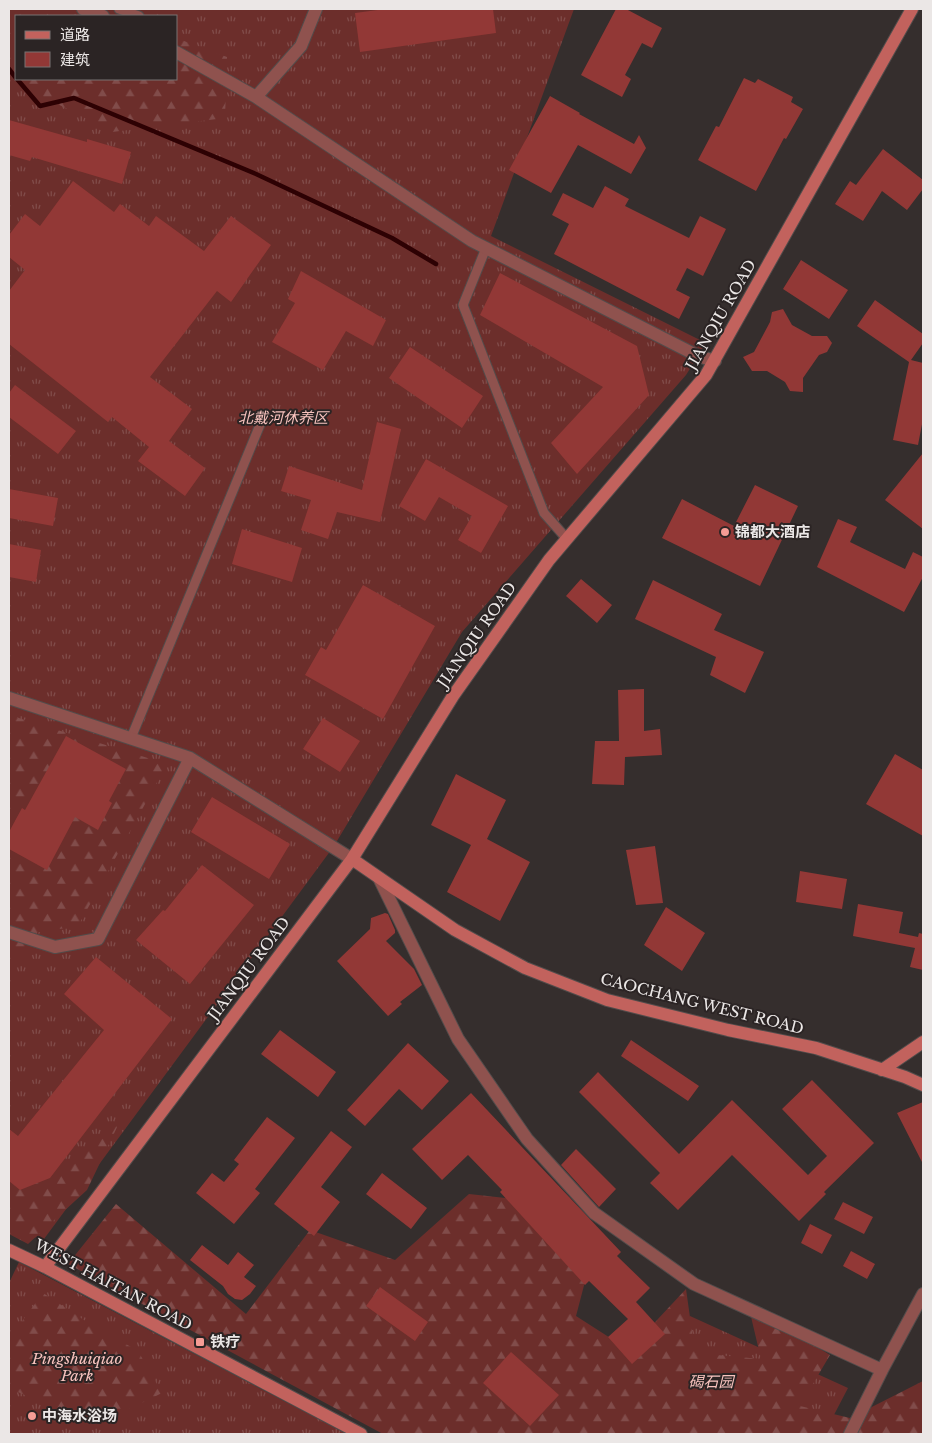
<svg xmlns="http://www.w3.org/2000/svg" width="932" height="1443" font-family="'Libre Baskerville','Noto Sans SC',serif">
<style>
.grass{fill:url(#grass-tufts);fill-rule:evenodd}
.forest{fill:url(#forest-firs)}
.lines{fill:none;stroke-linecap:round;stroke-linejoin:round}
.stream{stroke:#2d0103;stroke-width:4.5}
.building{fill:#923836}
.service-casing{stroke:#524c4b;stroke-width:11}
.minor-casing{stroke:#524c4b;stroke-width:14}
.secondary-casing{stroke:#524c4b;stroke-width:14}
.service{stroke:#8f524e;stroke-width:9}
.minor{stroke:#8f524e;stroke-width:12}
.secondary{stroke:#c2625d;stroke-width:12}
.poi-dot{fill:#f59c95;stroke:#2b2424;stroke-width:2}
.labels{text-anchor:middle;stroke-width:4;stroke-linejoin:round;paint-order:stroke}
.street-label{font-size:15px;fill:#ebe7e6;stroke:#2b2424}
.park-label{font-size:15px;font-style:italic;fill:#f8c3be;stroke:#2b2424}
.poi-label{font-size:15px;font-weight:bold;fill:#ebe7e6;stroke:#2b2424;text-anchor:start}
</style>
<defs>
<pattern id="grass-tufts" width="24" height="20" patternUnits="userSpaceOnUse" patternTransform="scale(1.25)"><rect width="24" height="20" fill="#6c2e2b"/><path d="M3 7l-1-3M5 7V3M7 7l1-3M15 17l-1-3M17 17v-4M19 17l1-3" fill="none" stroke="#814c4a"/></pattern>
<pattern id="forest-firs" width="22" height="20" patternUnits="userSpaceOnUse" patternTransform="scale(1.25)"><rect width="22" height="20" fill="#6c2e2b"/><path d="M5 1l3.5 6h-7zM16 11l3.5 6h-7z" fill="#814c4a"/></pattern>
</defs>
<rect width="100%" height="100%" fill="#352e2d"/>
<path class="grass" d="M9 9H574L491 236 706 343 686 375 462 632 334 846 44 1239 9 1232ZM16 16H176V79H16Z
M19 1262 347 1434H9V1283Z
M690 1316 848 1388 824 1434H618Z"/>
<path class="forest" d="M9 9H159L161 16H16V79H176V38L227 57 225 118 112 132 9 79Z
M9 715 167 764 78 926 34 933 9 981Z
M119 1123 87 1190 28 1244 9 1234V1192L73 1164Z
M469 1194 515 1199 587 1274 576 1316 629 1350 686 1289 695 1353 761 1359 748 1304 830 1355 800 1406 850 1418 923 1381V1434H383L68 1264 116 1204 246 1314 310 1230 395 1260Z
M43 1293 84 1320 138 1351 162 1393 113 1417 76 1418 9 1388V1339Z"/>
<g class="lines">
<path class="stream" d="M9 69 16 78
M17 79 40 106 74 98 256 174 392 238 436 264"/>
</g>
<path class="building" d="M385 9H493L496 33 360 52 355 13Z
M616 9H626L662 28 652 48 642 43 625 75 631 79 622 97 581 75Z
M744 78 755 83 758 79 793 97 791 102 803 109 786 139 784 138 756 191 698 160 716 126 719 127Z
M550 96 580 113 579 114 634 144 639 135 646 148 631 174 578 145 551 193 509 170Z
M9 120 87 142V139L131 152 122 184 32 157 30 161 9 155Z
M883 149 923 180V189L907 210 882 191 863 221 835 204 850 181 856 185Z
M73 181 114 212 120 204 149 226 156 216 204 251 231 216 271 245 231 302 217 291 150 377 192 409 169 441 205 468 185 496 138 461 149 447 112 417 108 422 9 344V291L25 270 9 257V235L25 214 40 226Z
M605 186 629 199 625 206 689 238 700 216 726 229 703 276 687 268 676 290 690 297 679 319 554 254 569 224 552 215 563 193 593 208Z
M801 260 848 290 829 319 783 289Z
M301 271 386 320 373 346 346 331 323 370 272 342 295 303 288 299Z
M500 273 637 346 649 395 577 474 551 443 603 387 480 315Z
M875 300 923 334V343L911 360 923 363V419L918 445 893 440 909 362 857 326Z
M783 309 792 325 812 336H827L832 343 827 352 819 355 803 378V392L790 391 785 382 767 371H752L743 357 754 352 770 322 772 312Z
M410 347 483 396 462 428 389 378Z
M15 385 76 431 58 454 9 417V393Z
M377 422 401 429 380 522 337 512 328 539 301 530 311 500 281 491 289 466 362 490Z
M923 453V529L885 500Z
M426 459 508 506 481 553 458 540 472 516 439 497 425 521 399 506Z
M755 485 798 506 760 586 662 538 682 499 734 526Z
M9 489 58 498 53 526 9 518Z
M838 519 857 527 850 542 905 569 913 552 923 557V577L904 612 817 567Z
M242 529 302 548 292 582 232 564Z
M9 544 41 550 36 582 9 577Z
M581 579 612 605 597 623 566 596Z
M653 580 722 614 714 630 764 652 745 693 710 675 716 657 635 619Z
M363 585 435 626 383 719 305 675 321 647 326 650Z
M644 689V731L660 729 662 755 625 757 624 785 592 784 595 741H619L618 690Z
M323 718 360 741 340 772 303 749Z
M66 736 126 769 109 801 112 803 98 830 75 817 47 870 9 849V832L22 808 25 810Z
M895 754 923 770V836L866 804Z
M456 774 506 800 487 839 530 862 500 921 447 892 471 845 431 825Z
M212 797 290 844 269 879 191 832Z
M655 846 663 903 636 905 626 850Z
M202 865 254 905 190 984 136 940 163 910 165 911Z
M800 871 847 879 842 909 796 902Z
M858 904 903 912 899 933 918 937 919 933 923 934V970L910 967 915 948 853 936Z
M666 907 705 933 682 971 644 945Z
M385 913 388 914 395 930V933L386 941 414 969 422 985 400 1002 402 1004 388 1016 337 961 370 929 371 918Z
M96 957 172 1019 50 1178 20 1190 9 1181V1129L18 1136 104 1030 64 994Z
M280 1030 336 1072 318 1097 261 1054Z
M631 1040 699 1086 688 1101 621 1056Z
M408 1043 449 1081 422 1110 399 1089 365 1126 347 1110Z
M598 1072 679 1154 732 1100 808 1175 827 1156 782 1109 812 1080 874 1143 824 1192 826 1194 799 1221 732 1155 678 1210 650 1183 660 1173 579 1092Z
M471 1093 621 1252 617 1256 650 1288 636 1302 665 1334 632 1364 608 1337 628 1319 589 1281 585 1285 500 1192 502 1190 468 1155 442 1180 412 1149Z
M923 1102V1164L897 1113Z
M267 1117 295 1138 255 1189 260 1193 234 1224 196 1193 212 1173 224 1182 239 1164 234 1160Z
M331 1131 352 1147 321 1187 340 1202 314 1236 274 1204Z
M576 1149 616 1189 599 1207 561 1165Z
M382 1173 427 1208 411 1229 366 1194Z
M843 1202 873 1217 864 1234 834 1219Z
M810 1224 832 1235 822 1254 801 1243Z
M202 1245 228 1265 238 1252 254 1265 244 1277 256 1286 250 1294 242 1300 235 1299 228 1294 223 1286 190 1260Z
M851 1251 875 1264 867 1279 843 1266Z
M380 1287 428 1322 415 1341 366 1306Z
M511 1352 559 1395 530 1426 483 1383Z"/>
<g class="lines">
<defs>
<path id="service" d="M119 9 139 16
M486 248 463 305 544 513 567 539
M131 738 262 420"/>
<path id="minor" d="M83 9 103 16
M176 52 256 97 472 241 698 356 715 361
M256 97 301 46 316 9
M9 698 190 758 352 859
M379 878 458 1039 527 1139 594 1213 694 1284 882 1370
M9 932 55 947 98 939 190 758
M850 1434 882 1370 923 1294"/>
<path id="secondary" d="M352 859 455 930 525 968 607 1000 728 1030 816 1048 905 1077 923 1085
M882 1070 923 1042
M9 1250 45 1267 361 1434
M45 1267 352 859 453 696 549 560 706 375 912 9"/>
</defs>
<use href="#service" class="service-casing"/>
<use href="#minor" class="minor-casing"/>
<use href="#secondary" class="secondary-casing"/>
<use href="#service" class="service"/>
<use href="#minor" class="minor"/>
<use href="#secondary" class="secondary"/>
</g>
<g class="poi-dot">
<circle cx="725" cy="532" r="5"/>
<rect x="195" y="1337" width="10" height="10" rx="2.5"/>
<circle cx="32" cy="1416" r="5"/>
</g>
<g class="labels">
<g class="street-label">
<text transform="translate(721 315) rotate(-60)" y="5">JIANQIU ROAD</text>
<text transform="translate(477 635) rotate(-55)" y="5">JIANQIU ROAD</text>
<text transform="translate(249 969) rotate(-53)" y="5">JIANQIU ROAD</text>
<text transform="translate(702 1004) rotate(14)" y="5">CAOCHANG WEST ROAD</text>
<text transform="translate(113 1285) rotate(28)" y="5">WEST HAITAN ROAD</text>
</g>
<g class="park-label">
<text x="283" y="423">北戴河休养区</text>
<text x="77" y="1364">Pingshuiqiao<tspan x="77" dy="17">Park</tspan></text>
<text x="711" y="1387">碣石园</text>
</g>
<g class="poi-label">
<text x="735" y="537">锦都大酒店</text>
<text x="210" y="1347">铁疗</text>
<text x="42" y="1421">中海水浴场</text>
</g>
</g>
<rect width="932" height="1443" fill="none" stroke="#ebe7e6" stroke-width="20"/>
<rect x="15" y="15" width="162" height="65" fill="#2b2424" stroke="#787272"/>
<rect x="25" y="31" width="25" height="8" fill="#c2625d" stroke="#787272"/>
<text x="60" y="40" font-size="15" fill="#ebe7e6">道路</text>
<rect x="25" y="52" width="25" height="15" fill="#923836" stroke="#787272"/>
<text x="60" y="65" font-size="15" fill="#ebe7e6">建筑</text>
</svg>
